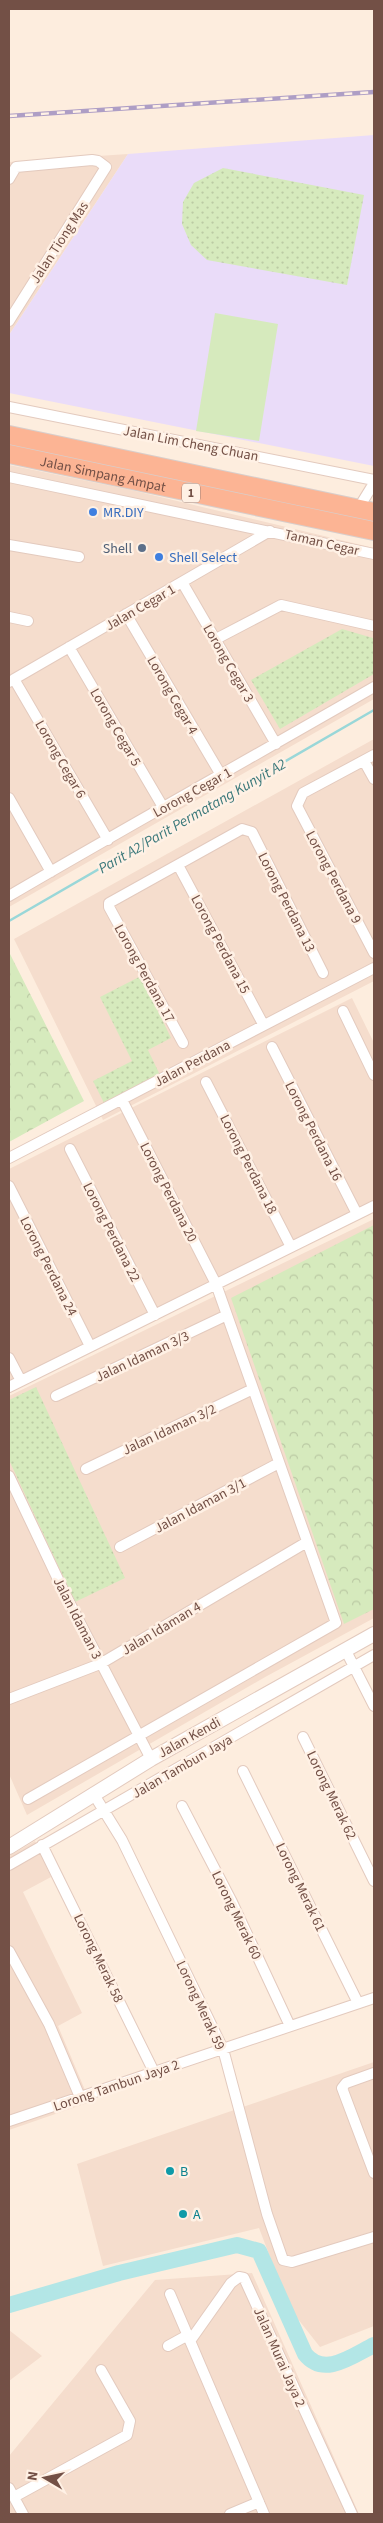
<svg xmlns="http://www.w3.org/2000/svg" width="383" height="2523" font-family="'Source Sans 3',sans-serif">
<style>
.residential{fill:#f5ddcd}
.education{fill:#eadcf9}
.green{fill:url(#green-dots)}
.forest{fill:url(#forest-crowns)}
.pitch{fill:#d6eabd}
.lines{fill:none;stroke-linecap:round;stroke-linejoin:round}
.stream{stroke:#99d7d8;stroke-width:2.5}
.river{stroke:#b3e6e6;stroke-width:16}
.minor-casing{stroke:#e3cabe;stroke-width:12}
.tertiary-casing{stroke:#e3cabe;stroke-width:16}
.trunk-casing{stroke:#d8cecb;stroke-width:20}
.minor{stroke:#fff;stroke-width:10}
.tertiary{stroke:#fff;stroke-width:14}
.trunk{stroke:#fcb494;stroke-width:18}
.rail-casing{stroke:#ae9ec5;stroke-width:4.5}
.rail{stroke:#fff1e5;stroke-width:2.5;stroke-dasharray:8;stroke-linecap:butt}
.shop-dot{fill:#3f7fe0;stroke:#fff1e5;stroke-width:2}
.service-dot{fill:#5c6f8a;stroke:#fff1e5;stroke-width:2}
.culture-dot{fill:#0f9aa8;stroke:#fff1e5;stroke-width:2}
.labels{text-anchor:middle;stroke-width:5;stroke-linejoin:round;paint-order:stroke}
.shield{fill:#fff1e5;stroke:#9d8076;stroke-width:1}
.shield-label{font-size:12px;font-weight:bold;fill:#735046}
.street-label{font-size:14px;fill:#735046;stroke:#fff1e5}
.shop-label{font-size:14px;fill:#366cbe;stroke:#fff1e5;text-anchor:start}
.service-label{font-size:14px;fill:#4e5e75;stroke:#fff1e5;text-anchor:end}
.culture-label{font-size:14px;fill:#0d838f;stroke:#fff1e5;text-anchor:start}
.water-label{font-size:15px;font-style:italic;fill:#3a787a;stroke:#fff1e5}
</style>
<defs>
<pattern id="green-dots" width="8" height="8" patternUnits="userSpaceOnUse" patternTransform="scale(1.25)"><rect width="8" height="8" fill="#d6eabd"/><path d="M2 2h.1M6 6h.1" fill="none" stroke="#bbcaa4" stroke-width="1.8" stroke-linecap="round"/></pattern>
<pattern id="forest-crowns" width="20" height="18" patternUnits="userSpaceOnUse" patternTransform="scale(1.25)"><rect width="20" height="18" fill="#d6eabd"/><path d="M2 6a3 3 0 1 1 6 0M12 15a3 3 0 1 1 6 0" fill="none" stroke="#bbcaa4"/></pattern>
</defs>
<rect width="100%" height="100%" fill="#fdedde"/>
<path class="residential" d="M128 154 9 335V162Z
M9 465 131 490 374 548V699L9 907Z
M374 739V981L103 1120 14 939Z
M352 998 374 1043V1203L9 1392V1169Z
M374 1219V1618L267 1676 27 1815 9 1774V1396Z
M35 1841 51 1877 23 1892 82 2013 58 2026 90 2102 9 2130V1856Z
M374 2062V2326L320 2347 290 2309 259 2228 103 2266 77 2164Z
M252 2273 359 2514H9V2456L155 2280Z
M9 2330 42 2356 9 2381Z"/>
<path class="education" d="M374 135V466L9 393V335L128 154Z"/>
<path class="green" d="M223 168 364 195 347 285 207 260 191 245 182 224 183 202 194 183Z
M342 629 373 638 374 674 280 729 251 680Z
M141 976 171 1038 148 1050 160 1075 104 1103 93 1081 132 1061 100 997Z
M36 1387 125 1578 75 1602 9 1460V1400Z"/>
<path class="forest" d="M9 952 84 1101 9 1142Z
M374 1225V1609L344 1624 231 1298Z"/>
<path class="pitch" d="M215 313 278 324 259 441 196 431Z"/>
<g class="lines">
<path class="stream" d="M9 921 374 710"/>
<path class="river" d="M9 2305 119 2273 237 2245 259 2251 305 2354C324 2378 352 2356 374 2345"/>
<defs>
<path id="minor" d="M9 179 16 167 92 160 98 161 106 167 9 321
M9 407 374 480
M9 477 374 554
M358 509 374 483
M9 545 79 557
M182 582 276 744
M126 614 221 775
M9 617 28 621
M216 639 281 605 374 626
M69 647 163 807
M14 679 108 840
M9 682 270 531
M374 755 303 793 297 806 374 953
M364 761 374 779
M9 798 51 872
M178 865 263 1024
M9 896C130 825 253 757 374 687
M343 1011 374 1075
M183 1043 109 907V903L242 829 252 832 323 973
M272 1047 357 1214
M206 1082 291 1247
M70 1149 155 1315
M9 1158 374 968
M9 1186 90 1346
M9 1358 21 1381
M9 1387 374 1206
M56 1396 227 1315
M86 1469 253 1389
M9 1476 65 1594 151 1759
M120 1547 279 1463
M345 1649 374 1706
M9 1699 100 1664 307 1542
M303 1737 374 1881
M243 1771 358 2003
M93 1793 122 1840 223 2049 267 2214 283 2260 292 2262 374 2237
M28 1799 336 1623 216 1284 122 1100
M182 1806 232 1902 290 2026
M42 1845 154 2072
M9 1865 374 1655
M9 1951 49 2024 80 2097
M374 2073 346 2083 342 2088 374 2173
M9 2121 374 1998
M170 2294 264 2514
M190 2341 231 2283 239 2277 244 2278 352 2514
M168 2346 188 2335
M9 2488 23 2514
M14 2497 127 2435 130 2421 101 2370
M230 2514 259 2502"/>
<path id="tertiary" d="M9 1847 151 1759 374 1634"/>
<g id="trunk">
<path d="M9 435 374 512"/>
<path id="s1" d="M9 454 374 531"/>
</g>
</defs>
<use href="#minor" class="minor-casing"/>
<use href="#tertiary" class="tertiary-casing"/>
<use href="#trunk" class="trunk-casing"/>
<use href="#minor" class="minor"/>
<use href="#tertiary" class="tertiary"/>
<use href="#trunk" class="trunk"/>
<defs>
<path id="rail" d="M9 116 374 92"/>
</defs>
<use href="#rail" class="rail-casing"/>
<use href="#rail" class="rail"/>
</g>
<g class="shop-dot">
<circle cx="93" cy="512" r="5"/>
<circle cx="159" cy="557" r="5"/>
</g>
<circle class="service-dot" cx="142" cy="548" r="5"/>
<g class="culture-dot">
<circle cx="170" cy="2171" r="5"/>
<circle cx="183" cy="2214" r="5"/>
</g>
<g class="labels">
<rect class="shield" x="182" y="483.5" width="18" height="19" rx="4"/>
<g class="shield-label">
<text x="191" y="497">1</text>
</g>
<g class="street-label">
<text transform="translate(59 242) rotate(-57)" y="5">Jalan Tiong Mas</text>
<text transform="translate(191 443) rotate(11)" y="5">Jalan Lim Cheng Chuan</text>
<text dy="5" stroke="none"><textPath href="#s1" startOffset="96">Jalan Simpang Ampat</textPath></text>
<text transform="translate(322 542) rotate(13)" y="5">Taman Cegar</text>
<text transform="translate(140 607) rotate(-30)" y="5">Jalan Cegar 1</text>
<text transform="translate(229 663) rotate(60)" y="5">Lorong Cegar 3</text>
<text transform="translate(173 695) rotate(60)" y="5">Lorong Cegar 4</text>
<text transform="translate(116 727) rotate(60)" y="5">Lorong Cegar 5</text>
<text transform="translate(61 759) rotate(60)" y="5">Lorong Cegar 6</text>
<text transform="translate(192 792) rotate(-29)" y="5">Lorong Cegar 1</text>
<text transform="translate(334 877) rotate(62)" y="5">Lorong Perdana 9</text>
<text transform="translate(287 902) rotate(63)" y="5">Lorong Perdana 13</text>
<text transform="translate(221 944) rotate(62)" y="5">Lorong Perdana 15</text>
<text transform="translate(145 973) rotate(61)" y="5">Lorong Perdana 17</text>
<text transform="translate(192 1063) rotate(-28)" y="5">Jalan Perdana</text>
<text transform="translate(314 1131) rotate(63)" y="5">Lorong Perdana 16</text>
<text transform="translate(249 1164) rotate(63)" y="5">Lorong Perdana 18</text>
<text transform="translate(169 1192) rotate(63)" y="5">Lorong Perdana 20</text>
<text transform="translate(112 1232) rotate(63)" y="5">Lorong Perdana 22</text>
<text transform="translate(49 1266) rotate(63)" y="5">Lorong Perdana 24</text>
<text transform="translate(142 1356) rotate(-25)" y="5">Jalan Idaman 3/3</text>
<text transform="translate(169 1429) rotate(-25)" y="5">Jalan Idaman 3/2</text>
<text transform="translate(200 1505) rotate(-28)" y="5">Jalan Idaman 3/1</text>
<text transform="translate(78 1618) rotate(63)" y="5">Jalan Idaman 3</text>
<text transform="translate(161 1628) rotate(-31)" y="5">Jalan Idaman 4</text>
<text transform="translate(189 1737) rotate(-29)" y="5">Jalan Kendi</text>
<text transform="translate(182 1766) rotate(-30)" y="5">Jalan Tambun Jaya</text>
<text transform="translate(332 1795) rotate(64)" y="5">Lorong Merak 62</text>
<text transform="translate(301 1887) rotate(64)" y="5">Lorong Merak 61</text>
<text transform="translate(237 1915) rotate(64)" y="5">Lorong Merak 60</text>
<text transform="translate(99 1958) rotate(64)" y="5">Lorong Merak 58</text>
<text transform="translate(201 2005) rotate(65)" y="5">Lorong Merak 59</text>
<text transform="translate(116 2085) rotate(-19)" y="5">Lorong Tambun Jaya 2</text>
<text transform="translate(280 2357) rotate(66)" y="5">Jalan Murai Jaya 2</text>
</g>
<g class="shop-label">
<text x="103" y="517">MR.DIY</text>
<text x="169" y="562">Shell Select</text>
</g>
<g class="service-label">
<text x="132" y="553">Shell</text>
</g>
<g class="culture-label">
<text x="180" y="2176">B</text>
<text x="193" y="2219">A</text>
</g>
<g class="water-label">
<text transform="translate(192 816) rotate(-30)" y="5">Parit A2/Parit Permatang Kunyit A2</text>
</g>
</g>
<rect width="383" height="2523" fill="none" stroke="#735046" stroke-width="20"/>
<g transform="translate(45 2478) rotate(279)" stroke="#fff1e5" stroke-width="4" paint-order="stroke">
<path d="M0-4L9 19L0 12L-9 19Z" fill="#735046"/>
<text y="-8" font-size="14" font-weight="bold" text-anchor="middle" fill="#735046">N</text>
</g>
</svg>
